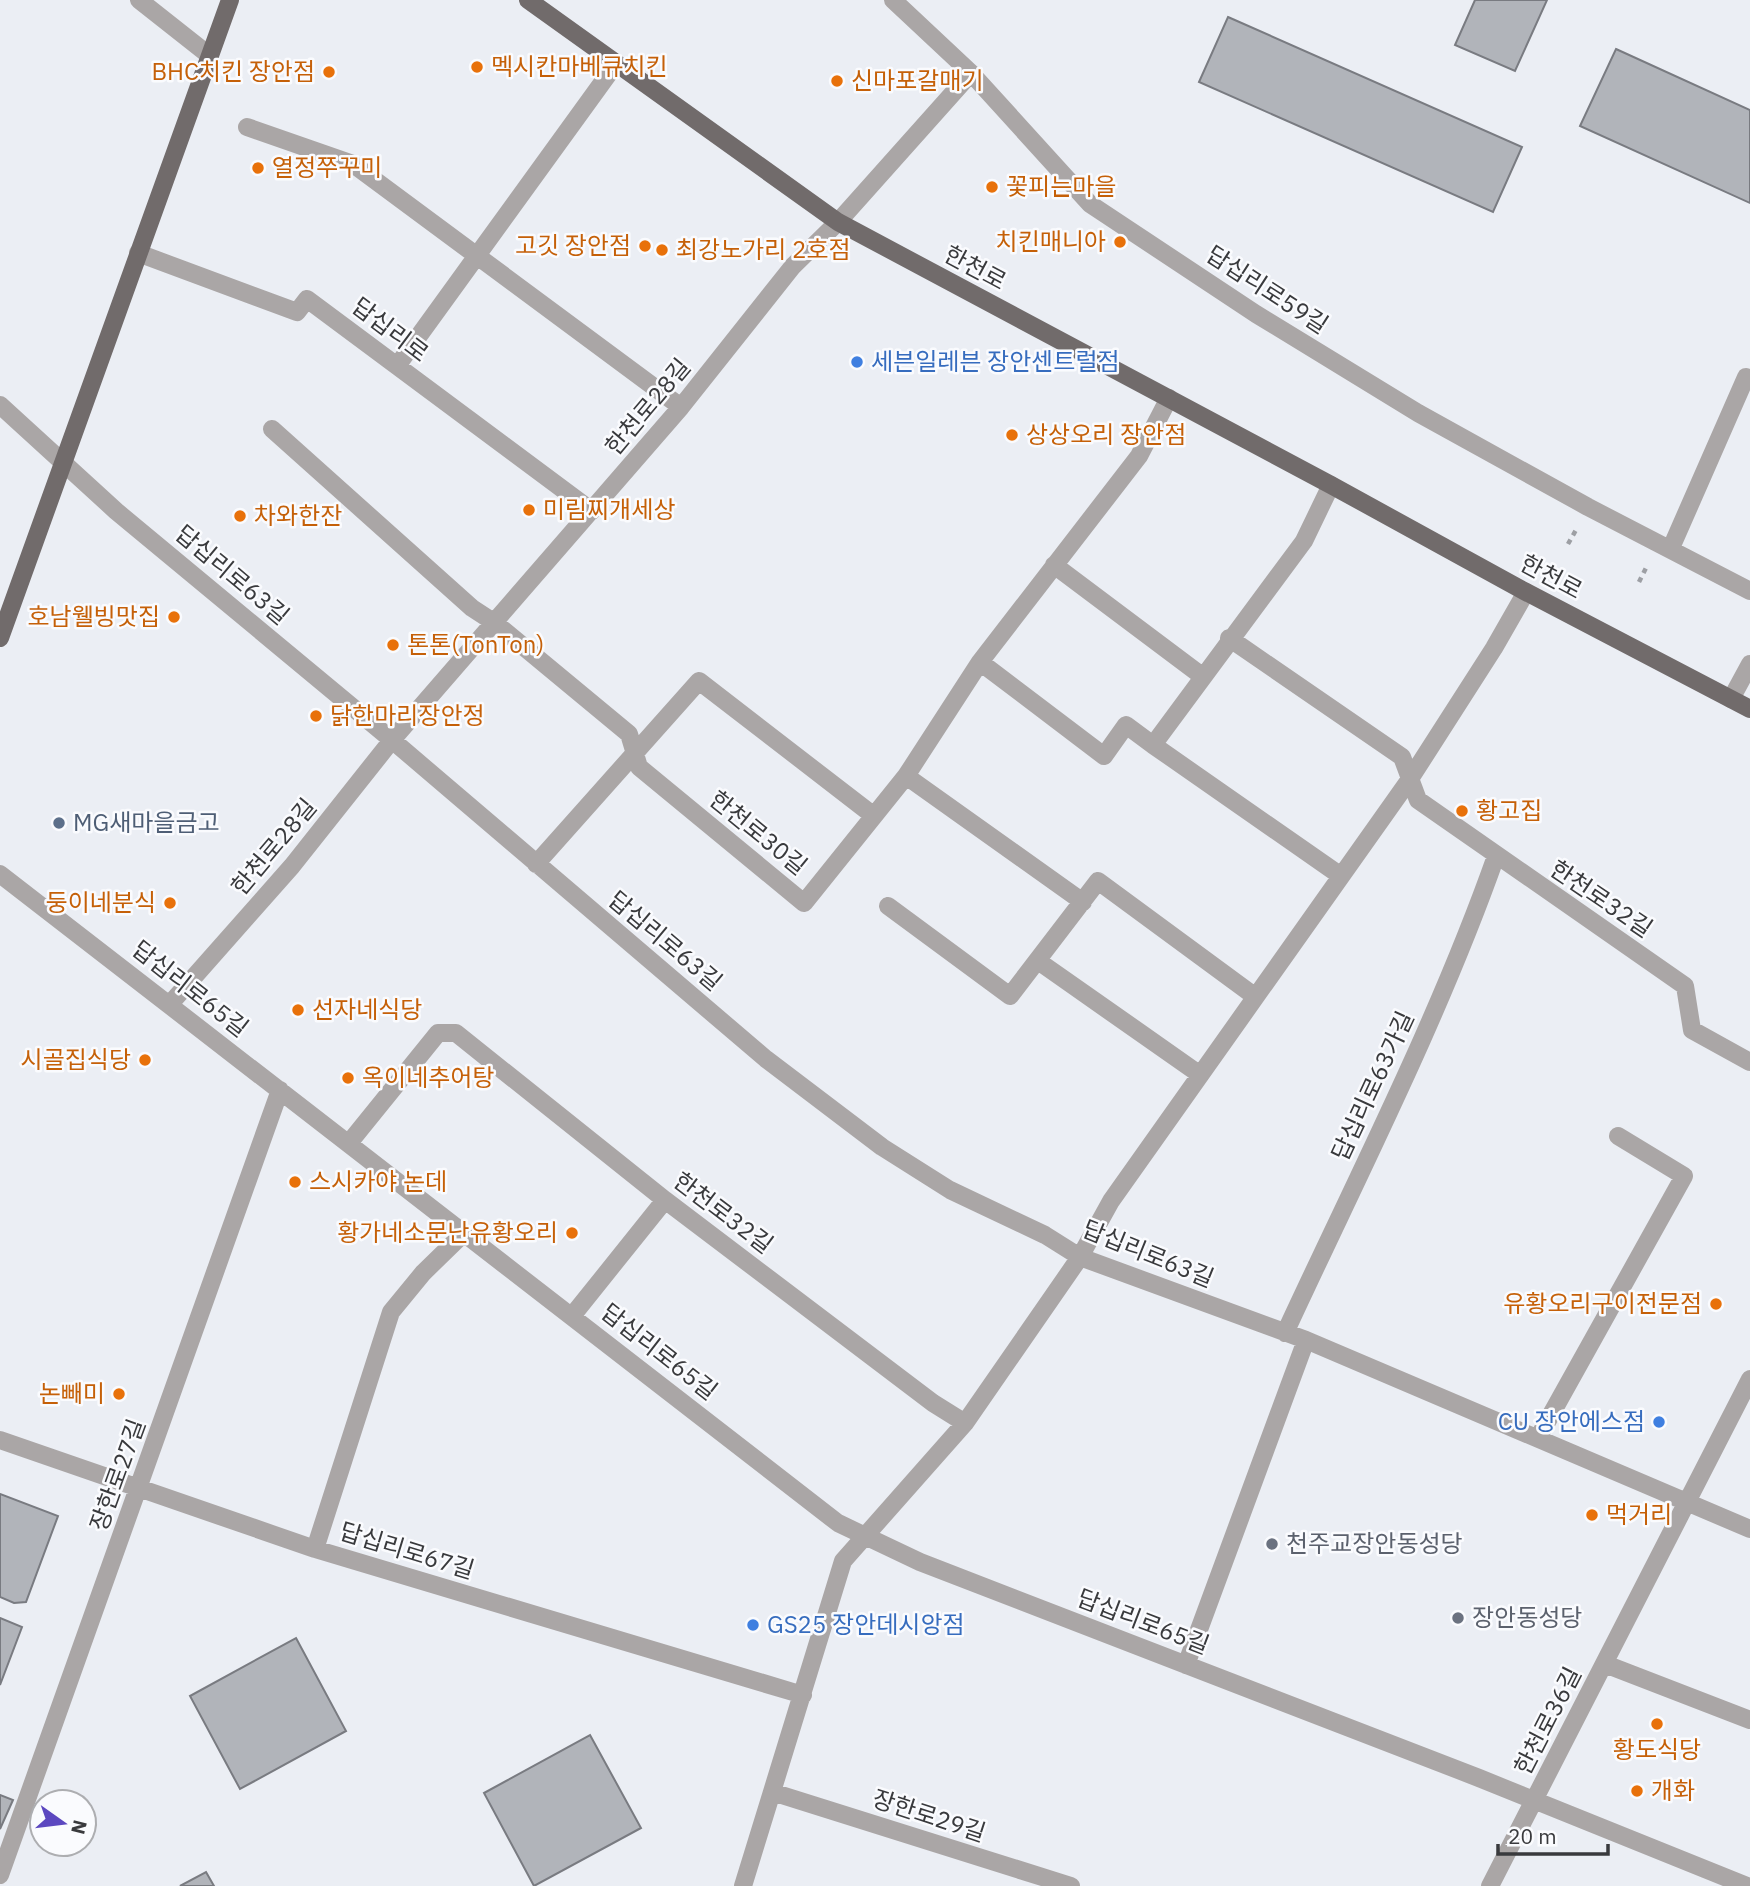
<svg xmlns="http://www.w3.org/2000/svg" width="1750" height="1886" font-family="'IBM Plex Sans','Noto Sans KR',sans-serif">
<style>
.building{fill:#b1b4ba;stroke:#797b81;stroke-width:2}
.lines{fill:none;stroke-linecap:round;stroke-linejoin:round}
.path{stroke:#9d9fa4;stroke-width:4.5;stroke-dasharray:5 5;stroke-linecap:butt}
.minor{stroke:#aaa6a6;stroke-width:18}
.major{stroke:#716b6b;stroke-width:18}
.food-dot{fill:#e8710a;stroke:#fafbfe;stroke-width:2.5}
.shop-dot{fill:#3f7fe0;stroke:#fafbfe;stroke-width:2.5}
.service-dot{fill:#5c6f8a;stroke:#fafbfe;stroke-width:2.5}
.worship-dot{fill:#6b7280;stroke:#fafbfe;stroke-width:2.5}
.labels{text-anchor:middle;stroke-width:5;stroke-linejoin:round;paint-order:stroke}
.food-label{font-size:24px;fill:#c56008;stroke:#fafbfe;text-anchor:start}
.street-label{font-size:24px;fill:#393a3d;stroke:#fafbfe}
.shop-label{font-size:24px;fill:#366cbe;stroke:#fafbfe;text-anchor:start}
.service-label{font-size:24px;fill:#4e5e75;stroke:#fafbfe;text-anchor:start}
.worship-label{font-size:24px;fill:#5b616d;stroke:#fafbfe;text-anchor:start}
</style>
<rect width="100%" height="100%" fill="#ebeef4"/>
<path class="building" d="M1475 0H1547L1515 71 1455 45Z
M1228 17 1522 147 1493 212 1199 82Z
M1616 49 1750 110V203L1580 126Z
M0 1494 58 1516 26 1602 14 1603 0 1597Z
M0 1618 22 1627 0 1685Z
M296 1638 346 1731 240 1789 190 1696Z
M590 1735 641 1828 534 1886 484 1793Z
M0 1795 13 1800 0 1829Z
M206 1872 214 1886H180Z"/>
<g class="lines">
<path class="path" d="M1568 544 1576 530
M1639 582 1646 568"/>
<path class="minor" d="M139 0 210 56
M893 0 971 73 1090 204 1256 314 1418 413 1588 507 1750 591
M247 127 353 164 681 407
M138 253 297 312 307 299 592 511
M397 366 615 65
M0 405 116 511 392 740 766 1059 882 1147 950 1190 1045 1235 1080 1257 1306 1340 1750 1529
M272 429 472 608 495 623 629 734 639 767 804 903 906 776 980 662 1139 456 1169 398
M1671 548 1746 377
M1054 565 1202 676
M1229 638 1402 757 1418 800 1685 986 1692 1030 1750 1062
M980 662 1104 756 1126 725 1153 745 1304 541 1331 485
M1731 699 1750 664
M1153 745 1341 876
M906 776 1083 902
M536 864 699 681 874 816
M0 874 838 1523 920 1562 1479 1778 1747 1886
M888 906 1010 996 1098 881 1253 995
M1038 961 1199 1074
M170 1004 292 866 392 740 681 407 793 266 838 222 971 73
M349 1143 438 1033H456L665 1200 933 1403 965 1423
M572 1316 665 1200
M1285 1333C1358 1175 1438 1020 1496 856
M1538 1438 1684 1176 1618 1136
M0 1440 315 1549 803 1695
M315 1549 391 1312 423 1273 464 1233
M1605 1664 1750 1720
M1186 1665 1306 1340
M772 1792 1071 1886
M0 1875 280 1090
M743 1886 843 1561 965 1423 1080 1257 1111 1201 1410 779 1494 648 1526 592
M1490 1886 1750 1379"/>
<path class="major" d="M528 0 838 222 1331 485 1526 592 1750 709
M0 638 230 0"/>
</g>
<g class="food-dot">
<circle cx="477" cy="67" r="7"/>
<circle cx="329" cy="72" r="7"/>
<circle cx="837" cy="81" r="7"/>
<circle cx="258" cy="168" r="7"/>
<circle cx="992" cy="187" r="7"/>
<circle cx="1120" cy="242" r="7"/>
<circle cx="645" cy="246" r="7"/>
<circle cx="662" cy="250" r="7"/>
<circle cx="1012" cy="435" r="7"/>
<circle cx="529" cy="510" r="7"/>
<circle cx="240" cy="516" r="7"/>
<circle cx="174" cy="617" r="7"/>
<circle cx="393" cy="645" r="7"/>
<circle cx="316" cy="716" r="7"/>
<circle cx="1462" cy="811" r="7"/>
<circle cx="170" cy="903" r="7"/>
<circle cx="298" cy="1010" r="7"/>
<circle cx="145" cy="1060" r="7"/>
<circle cx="348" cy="1078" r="7"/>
<circle cx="295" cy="1182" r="7"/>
<circle cx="572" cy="1233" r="7"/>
<circle cx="1716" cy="1304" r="7"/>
<circle cx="119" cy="1394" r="7"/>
<circle cx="1592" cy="1515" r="7"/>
<circle cx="1657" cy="1724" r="7"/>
<circle cx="1637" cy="1791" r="7"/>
</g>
<g class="shop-dot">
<circle cx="857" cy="362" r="7"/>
<circle cx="1659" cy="1422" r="7"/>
<circle cx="753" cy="1625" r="7"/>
</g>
<circle class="service-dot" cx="59" cy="823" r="7"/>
<g class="worship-dot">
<circle cx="1272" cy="1544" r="7"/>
<circle cx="1458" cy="1618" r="7"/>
</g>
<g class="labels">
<g class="food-label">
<text x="491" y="75">멕시칸마베큐치킨</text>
<text x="315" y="80" text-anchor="end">BHC치킨 장안점</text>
<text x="851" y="89">신마포갈매기</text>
<text x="272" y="176">열정쭈꾸미</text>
<text x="1006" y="195">꽃피는마을</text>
<text x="1106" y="250" text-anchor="end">치킨매니아</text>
<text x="631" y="254" text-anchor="end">고깃 장안점</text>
<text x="676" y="258">최강노가리 2호점</text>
<text x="1026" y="443">상상오리 장안점</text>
<text x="543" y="518">미림찌개세상</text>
<text x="254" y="524">차와한잔</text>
<text x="160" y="625" text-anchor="end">호남웰빙맛집</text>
<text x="407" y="653">톤톤(TonTon)</text>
<text x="330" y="724">닭한마리장안정</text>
<text x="1476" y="819">황고집</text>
<text x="156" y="911" text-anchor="end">둥이네분식</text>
<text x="312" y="1018">선자네식당</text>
<text x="131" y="1068" text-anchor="end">시골집식당</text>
<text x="362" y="1086">옥이네추어탕</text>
<text x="309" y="1190">스시카야 논데</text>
<text x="558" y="1241" text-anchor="end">황가네소문난유황오리</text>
<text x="1702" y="1312" text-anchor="end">유황오리구이전문점</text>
<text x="105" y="1402" text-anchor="end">논빼미</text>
<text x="1606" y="1523">먹거리</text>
<text x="1657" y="1758" text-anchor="middle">황도식당</text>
<text x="1651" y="1799">개화</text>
</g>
<g class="street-label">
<text transform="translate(975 268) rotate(28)" y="8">한천로</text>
<text transform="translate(1267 290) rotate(33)" y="8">답십리로59길</text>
<text transform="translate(390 330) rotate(37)" y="8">답십리로</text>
<text transform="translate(648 407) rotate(-50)" y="8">한천로28길</text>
<text transform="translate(232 575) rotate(40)" y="8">답십리로63길</text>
<text transform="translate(1551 577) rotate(28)" y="8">한천로</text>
<text transform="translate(758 833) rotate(39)" y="8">한천로30길</text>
<text transform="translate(274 847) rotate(-50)" y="8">한천로28길</text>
<text transform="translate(1601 899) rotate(34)" y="8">한천로32길</text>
<text transform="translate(665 941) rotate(40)" y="8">답십리로63길</text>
<text transform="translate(190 989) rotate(38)" y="8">답십리로65길</text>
<text transform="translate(1373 1086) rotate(-65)" y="8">답십리로63가길</text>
<text transform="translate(723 1213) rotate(37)" y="8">한천로32길</text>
<text transform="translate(1148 1254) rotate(22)" y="8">답십리로63길</text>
<text transform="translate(659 1352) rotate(38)" y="8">답십리로65길</text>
<text transform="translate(118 1475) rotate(-70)" y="8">장한로27길</text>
<text transform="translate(407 1551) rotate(17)" y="8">답십리로67길</text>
<text transform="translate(1143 1622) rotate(21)" y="8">답십리로65길</text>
<text transform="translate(1548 1721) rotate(-63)" y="8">한천로36길</text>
<text transform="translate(929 1816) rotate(18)" y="8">장한로29길</text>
</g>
<g class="shop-label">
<text x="871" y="370">세븐일레븐 장안센트럴점</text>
<text x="1645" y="1430" text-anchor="end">CU 장안에스점</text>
<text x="767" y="1633">GS25 장안데시앙점</text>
</g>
<g class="service-label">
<text x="73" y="831">MG새마을금고</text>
</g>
<g class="worship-label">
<text x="1286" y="1552">천주교장안동성당</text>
<text x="1472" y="1626">장안동성당</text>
</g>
</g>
<g transform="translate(63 1823) rotate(104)"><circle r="33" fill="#fafbfe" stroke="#adaeb1" stroke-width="2"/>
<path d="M0-5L12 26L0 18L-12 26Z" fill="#5c48c0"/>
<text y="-10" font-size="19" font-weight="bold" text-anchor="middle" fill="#393a3d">N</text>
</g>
<path d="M1498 1844v10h110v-10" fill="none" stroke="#393a3d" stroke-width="3.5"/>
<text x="1508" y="1844" font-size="21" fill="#393a3d" stroke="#fafbfe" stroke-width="5" paint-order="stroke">20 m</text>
</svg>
